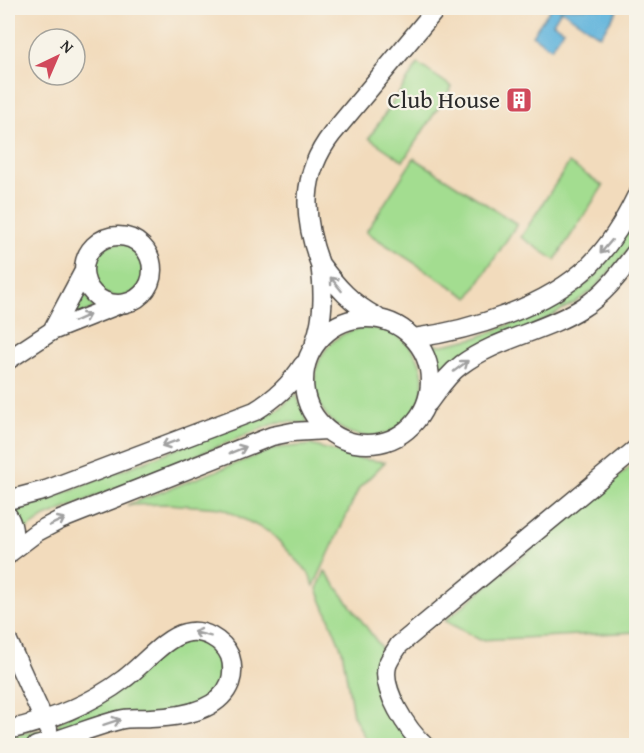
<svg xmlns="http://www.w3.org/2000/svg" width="644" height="753" font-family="'Gentium Book Plus',serif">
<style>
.green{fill:#a3dd90;stroke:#67845e;stroke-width:1.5}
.water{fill:#60b4dc;stroke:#467084;stroke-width:1.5}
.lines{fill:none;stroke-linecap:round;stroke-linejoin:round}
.street-casing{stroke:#494541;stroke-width:21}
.street{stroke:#fff;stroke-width:18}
.oneway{stroke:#a0a0a0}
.labels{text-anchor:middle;stroke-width:4.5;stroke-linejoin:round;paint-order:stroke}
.poi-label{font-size:24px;fill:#2b2b2b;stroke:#f7f3e8;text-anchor:end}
</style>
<rect width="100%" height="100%" fill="#f7f3e8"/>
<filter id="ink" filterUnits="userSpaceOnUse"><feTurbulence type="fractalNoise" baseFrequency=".0167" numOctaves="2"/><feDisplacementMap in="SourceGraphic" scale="12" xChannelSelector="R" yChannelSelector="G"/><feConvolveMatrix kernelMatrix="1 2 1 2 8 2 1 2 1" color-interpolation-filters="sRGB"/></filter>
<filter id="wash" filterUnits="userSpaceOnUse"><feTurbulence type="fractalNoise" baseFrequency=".008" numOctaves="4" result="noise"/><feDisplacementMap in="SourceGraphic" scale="24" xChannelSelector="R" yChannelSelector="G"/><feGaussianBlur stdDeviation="1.35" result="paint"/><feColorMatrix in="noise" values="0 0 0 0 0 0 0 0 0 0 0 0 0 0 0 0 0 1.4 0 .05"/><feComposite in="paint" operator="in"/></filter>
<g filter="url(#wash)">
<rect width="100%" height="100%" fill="#f2dbbc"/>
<path class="green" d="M418 64 452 87 403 161 369 138Z
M414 158 517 224 469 298 366 232Z
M569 163 603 186 555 260 521 237Z
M636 218V238L622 258 593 290 574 303 437 379 436 367 425 345H443L476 338 543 311 578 291 598 273Z
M92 270a27 27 0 1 1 54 0a27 27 0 1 1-54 0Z
M84 292 94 308 68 320Z
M315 382a54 54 0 1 1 108 0a54 54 0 1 1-108 0Z
M296 394 308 423 278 422 45 517 20 534 22 527 10 509 43 501 279 409Z
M311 445 362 459 385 462 359 488 314 586 308 572 271 533 222 508 168 504 127 505 277 448Z
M636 462V632L480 640 445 621Z
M325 571 381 647V662L418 745H369L353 715 342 650 317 589Z
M192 638 209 643 222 652 229 668 223 687 198 706 64 734 57 730 58 723 171 648Z
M39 730 44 734 40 739 8 745V736Z"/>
<path class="water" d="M551 8H612L617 11 600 36 561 10 553 23 564 30 551 48 532 35Z"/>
</g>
<g filter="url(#ink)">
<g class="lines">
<defs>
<path id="street" d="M84 270a34 34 0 1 1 68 0a34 34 0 1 1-68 0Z
M320 264C303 218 300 175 332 134L437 8
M84 271 52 331 120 304
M304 381a63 63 0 1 1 126 0a63 63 0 1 1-126 0Z
M414 338C472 330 547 307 590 265 610 245 624 222 636 197
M315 342C324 316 324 292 320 264 337 287 352 304 377 317
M8 360 52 331
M428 403C438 390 447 375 461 365 497 338 544 332 582 308 605 294 620 273 636 252
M8 500 46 490 255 411C276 398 290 385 303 365
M8 516C16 530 14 540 8 555
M8 554 37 532 60 520 272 436 292 432 326 430
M8 641 48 729
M8 730C48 721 91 704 124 679 142 666 164 638 185 633 203 628 223 640 230 656 233 665 233 674 230 683 219 712 177 717 151 718 140 719 129 717 119 720 91 727 65 739 36 746
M425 746C408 731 381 690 387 666 389 659 395 652 399 645L636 449"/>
</defs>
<use href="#street" class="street-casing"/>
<use href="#street" class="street"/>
</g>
<defs><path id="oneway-shaft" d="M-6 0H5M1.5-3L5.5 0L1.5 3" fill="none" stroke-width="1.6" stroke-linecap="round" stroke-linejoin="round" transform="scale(1.5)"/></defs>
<g class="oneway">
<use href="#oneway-shaft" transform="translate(606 247) rotate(130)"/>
<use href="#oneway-shaft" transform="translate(336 284) rotate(-129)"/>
<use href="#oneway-shaft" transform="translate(82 318) rotate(-24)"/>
<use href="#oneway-shaft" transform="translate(461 366) rotate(-37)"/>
<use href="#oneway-shaft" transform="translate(170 443) rotate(159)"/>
<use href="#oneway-shaft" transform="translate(238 450) rotate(-22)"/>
<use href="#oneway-shaft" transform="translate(57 522) rotate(-25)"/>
<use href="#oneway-shaft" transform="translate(202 634) rotate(-165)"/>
<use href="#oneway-shaft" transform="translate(112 722) rotate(-18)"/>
</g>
</g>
<defs>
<symbol id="building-square" viewBox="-11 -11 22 22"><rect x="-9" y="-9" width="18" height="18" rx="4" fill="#d1495b" stroke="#f7f3e8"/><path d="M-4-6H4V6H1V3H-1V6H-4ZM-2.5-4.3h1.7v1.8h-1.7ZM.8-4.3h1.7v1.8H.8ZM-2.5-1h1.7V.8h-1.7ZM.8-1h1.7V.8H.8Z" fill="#fff"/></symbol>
</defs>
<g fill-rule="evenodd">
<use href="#building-square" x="504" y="85" width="30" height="30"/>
</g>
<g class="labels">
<g class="poi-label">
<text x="500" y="108">Club House</text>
</g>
</g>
<rect width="644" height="753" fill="none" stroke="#f7f3e8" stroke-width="30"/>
<g transform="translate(57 57) rotate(44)"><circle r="28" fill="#f7f3e8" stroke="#a5a39c" stroke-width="1.5"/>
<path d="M0-4.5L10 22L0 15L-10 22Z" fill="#d1495b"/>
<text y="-9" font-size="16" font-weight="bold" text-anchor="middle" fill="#2b2b2b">N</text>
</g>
</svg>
